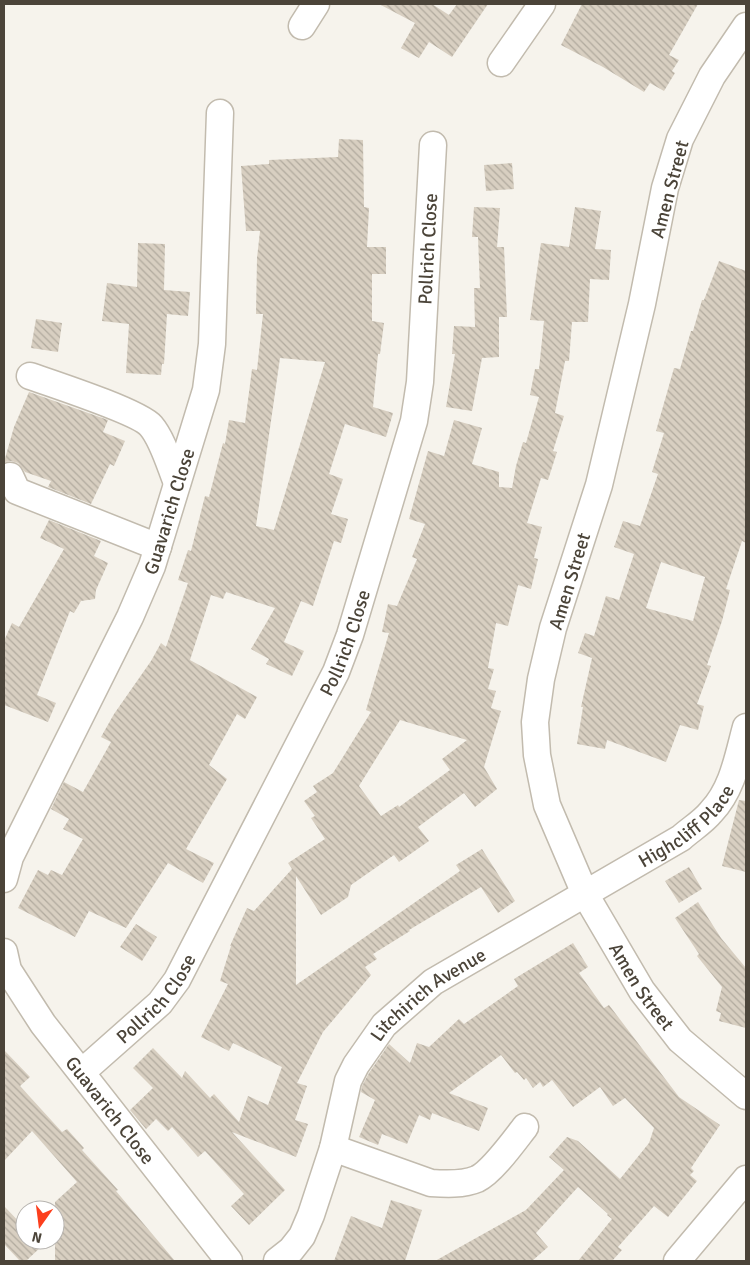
<svg xmlns="http://www.w3.org/2000/svg" width="750" height="1265" font-family="Signika,sans-serif">
<style>
.building{fill:url(#building-back-hatch);fill-rule:evenodd}
.lines{fill:none;stroke-linecap:round;stroke-linejoin:round}
.minor-casing{stroke:#c2bbae;stroke-width:29}
.minor{stroke:#fff;stroke-width:26}
.labels{text-anchor:middle;stroke-width:4;stroke-linejoin:round;paint-order:stroke}
.street-label{font-size:19px;fill:#4b4439;stroke:#fff}
</style>
<defs>
<pattern id="building-back-hatch" width="6" height="6" patternUnits="userSpaceOnUse" patternTransform="scale(1.25)"><rect width="6" height="6" fill="#d8cfc1"/><path d="M-1 5l2 2M0 0l6 6M5-1l2 2" fill="none" stroke="#b1aa9e"/></pattern>
</defs>
<rect width="100%" height="100%" fill="#f6f3ec"/>
<path class="building" d="M379 4H432L449 15 457 4H488L452 57 429 42 419 58 401 48 415 23Z
M582 4H698L669 55 679 60 672 71 675 73 664 91 650 83 644 92 603 67 561 45Z
M339 139 363 140 364 207 369 208 367 247H386V274H372V321L384 323 380 354H378L373 407 393 413 386 437 345 424 329 474 343 479 331 514 348 519 341 543 334 541 313 606 301 601 284 642 304 651 292 676 266 664 269 659 251 649 275 608 226 592 223 599 211 595 190 660 257 697 245 719 237 714 209 765 227 779 186 849 214 863 203 883 168 863 126 928 89 911 75 937 18 908 38 870 48 875 51 870 62 875 83 839 63 829 69 819 51 809 64 782 83 792 111 742 101 737 114 714 151 661 161 643 166 647 188 583 178 580 188 550 191 551 205 496 209 497 223 443 225 444 229 420 245 423 252 369 257 370 263 314H256L257 258 260 231H246L241 166 269 164V160L338 157ZM280 358 325 362 274 530 256 526Z
M512 163 514 189 486 191 484 165Z
M474 207 500 208 497 247H504L507 317H499V357L482 358 472 411 446 407 455 354H452L454 326 475 327 474 288H480L478 237H472Z
M575 207 601 211 595 249 611 250 609 280 590 279 588 322H572L569 361H565L555 413 564 416 553 451 557 452 548 480 541 478 527 523 542 527 534 558 538 559 531 589 518 585 508 626 496 623 488 668 494 669 488 689 496 691 491 708 501 711 484 767 497 789 475 807 464 793 418 827 429 841 399 862 394 855 351 885 348 897 321 915 296 876V985L460 871 456 865 482 849 515 901 498 913 481 887 409 930 410 931 373 954 377 959 365 967 371 975 323 1032 297 1083 307 1086 295 1120 308 1124 296 1157 232 1132 285 1190 249 1225 231 1206 244 1194 205 1151 198 1157 172 1127 168 1131 156 1119 146 1129 130 1110 153 1088 133 1068 153 1048 182 1078 185 1071 210 1098 214 1094 239 1122 248 1096 268 1105 282 1067 233 1043 229 1051 201 1037 228 984 220 981 231 946H230L247 908 254 911 292 869 288 863 325 839 311 818 315 816 304 801 317 792 313 786 333 773 371 712 366 710 389 633 382 632 388 604 397 606 417 559 412 557 425 524 409 519 428 451 444 456 454 420 482 428 472 464 499 472V487L512 488 516 466 523 442 526 443 539 397 530 395 535 369H539L544 321 530 320 541 243 569 247ZM400 720 467 740 442 759 450 770 399 807 398 805 381 816 359 786Z
M138 243 165 244 164 290 190 292 188 316 167 314 164 364H162L161 375 126 373 129 324 102 321 107 283 137 287Z
M719 261 746 271V543L742 541 726 589 730 590 722 621 707 665 711 666 697 704 704 706 698 730 680 725 666 762 607 740 605 749 577 744 583 707H581L592 658 578 653 585 633 594 636 606 596 619 600 634 554 614 547 623 521 640 526 658 474 652 472 664 433 656 431 674 368 680 369 691 331H693L702 300H704ZM661 562 705 577 693 621 646 608Z
M36 319 62 323 58 352 31 348Z
M29 392 108 420 103 432 125 441 114 466 110 464 91 504 48 487 51 481 25 472 18 463 11 461 4 462 14 427Z
M49 520 101 541 94 556 108 563 96 590 95 599 81 601 74 613 70 611 37 695 56 703 48 722 4 705V641L12 623 19 627 64 549 40 538Z
M739 800 746 801V872L722 866Z
M689 867 702 889 679 903 665 881Z
M698 902 721 938 746 968V1028L719 1021 721 1013 716 1011 722 987 697 956 699 954 675 918Z
M136 924 157 937 142 961 120 947Z
M573 943 588 967 579 973 604 1008 609 1005 679 1097 720 1125 691 1168 694 1171 690 1175 697 1181 668 1217 654 1206 618 1247 622 1250 612 1261H578L612 1219 607 1215 608 1214 578 1187 536 1233 548 1247 532 1261H435L526 1210 564 1170 549 1157 567 1137 578 1141 620 1179 649 1143 654 1128 625 1098 613 1106 600 1087 573 1107 552 1080 543 1087 540 1082 533 1088 526 1078 524 1080 517 1072 515 1073 501 1055 449 1093 488 1108 479 1131 432 1113 430 1120 419 1115 407 1144 382 1134 378 1145 359 1137 375 1100 361 1092 362 1086 369 1073 389 1044 410 1063 417 1043 429 1047 459 1019 464 1024 518 986 514 979Z
M4 1050 30 1077 20 1086 62 1132 67 1129 84 1148 82 1150 118 1190 116 1191 175 1261H55V1202L77 1182 32 1131 4 1161Z
M391 1200 422 1210 405 1261H334L351 1216 382 1228Z
M4 1206 25 1228V1240H36L42 1246 26 1261H20L4 1244Z"/>
<g class="lines">
<defs>
<g id="minor">
<path d="M302 26 316 4"/>
<path id="s1" d="M746 26 712 76 680 139 665 188 642 304 599 485 553 628 541 679 535 722 537 755 547 805 585 894 642 991 680 1040 746 1096"/>
<path d="M501 63 542 4"/>
<path d="M30 376C53 384 139 412 151 426 163 440 170 466 177 483"/>
<path d="M10 476 17 491 158 547"/>
<path id="s2" d="M4 879 10 857 130 617 152 566 206 390 212 344 220 113"/>
<path id="s3" d="M4 952 8 970 43 1024 229 1261"/>
<path id="s4" d="M82 1072 160 1003 177 980 336 672 350 635 414 421 420 382 433 145"/>
<path d="M333 1148 431 1183C445 1184 463 1185 477 1179 492 1172 514 1141 525 1127"/>
<path id="s5" d="M277 1261 291 1250 302 1236 311 1215 333 1148 348 1081 356 1065 384 1025 433 982 681 838C691 829 703 822 711 812 733 789 738 756 746 727"/>
<path d="M677 1261 746 1179"/>
</g>
</defs>
<use href="#minor" class="minor-casing"/>
<use href="#minor" class="minor"/>
</g>
<g class="labels">
<g class="street-label">
<text transform="translate(669 189) rotate(-75)" y="7">Amen Street</text>
<text dy="7" stroke="none"><textPath href="#s4" startOffset="915">Pollrich Close</textPath></text>
<text dy="7" stroke="none"><textPath href="#s2" startOffset="404">Guavarich Close</textPath></text>
<text transform="translate(569 581) rotate(-73)" y="7">Amen Street</text>
<text dy="7" stroke="none"><textPath href="#s4" startOffset="510">Pollrich Close</textPath></text>
<text dy="7" stroke="none"><textPath href="#s5" startOffset="628">Highcliff Place</textPath></text>
<text dy="7" stroke="none"><textPath href="#s1" startOffset="1022">Amen Street</textPath></text>
<text dy="7" stroke="none"><textPath href="#s4" startOffset="105">Pollrich Close</textPath></text>
<text dy="7" stroke="none"><textPath href="#s5" startOffset="318">Litchirich Avenue</textPath></text>
<text dy="7" stroke="none"><textPath href="#s3" startOffset="192">Guavarich Close</textPath></text>
</g>
</g>
<rect width="750" height="1265" fill="none" stroke="#4b4439" stroke-width="10"/>
<g transform="translate(40 1225) rotate(194)"><circle r="24" fill="#ffffff" stroke="#b7b4b0"/>
<path d="M0-4L9 19L0 12L-9 19Z" fill="#fc3f1d"/>
<text y="-8" font-size="14" font-weight="bold" text-anchor="middle" fill="#4b4439">N</text>
</g>
</svg>
